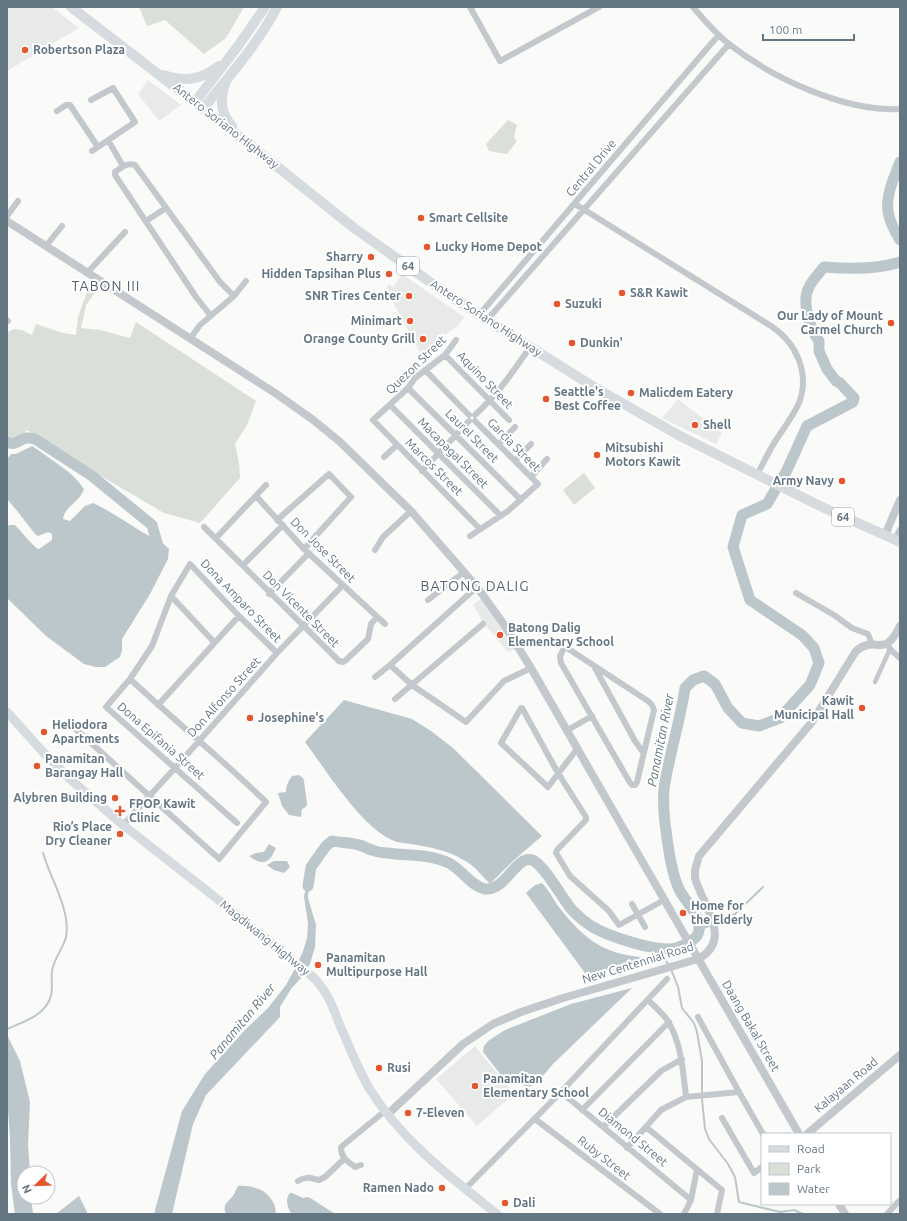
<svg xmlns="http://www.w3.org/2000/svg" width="907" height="1221" font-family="Ubuntu,sans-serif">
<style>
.built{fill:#e8e9e9}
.green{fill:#dadfd7}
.water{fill:#bbc7cb}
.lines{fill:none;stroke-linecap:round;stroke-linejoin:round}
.stream{stroke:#bbc7cb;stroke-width:2}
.river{stroke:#bbc7cb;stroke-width:11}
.pedestrian{stroke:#c3c8cc;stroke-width:4.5}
.minor{stroke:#c3c8cc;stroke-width:6}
.tertiary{stroke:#c3c8cc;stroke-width:8}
.secondary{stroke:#d6dbdf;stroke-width:9}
.primary{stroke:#d6dbdf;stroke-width:10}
.poi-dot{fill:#e4572e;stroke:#fff;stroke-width:1.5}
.labels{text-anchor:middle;stroke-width:4;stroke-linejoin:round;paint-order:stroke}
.shield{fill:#fff;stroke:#939fa8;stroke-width:1}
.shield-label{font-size:11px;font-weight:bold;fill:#657683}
.poi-label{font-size:12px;font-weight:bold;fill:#657683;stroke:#fff;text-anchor:start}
.street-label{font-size:12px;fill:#657683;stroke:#fff}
.water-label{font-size:13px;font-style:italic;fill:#60757c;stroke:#fff}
.quarter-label{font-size:14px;letter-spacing:1px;fill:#57646e;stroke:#fff}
</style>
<rect width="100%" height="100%" fill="#fafaf8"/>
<path class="built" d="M7 7H52L79 28 7 71Z
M148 80 181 105 159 121 138 94Z
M402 274 464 317 458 326 444 335 442 333 434 349 422 356 386 289 389 284 393 287Z
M678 399 722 433 716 444 662 418Z
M483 598 516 649 508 652 482 621 473 604Z
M475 1046 514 1094 477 1126 436 1079Z"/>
<path class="green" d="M139 7H244L226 38 204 54 165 20 147 26Z
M508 120 517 125 514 137 517 141 507 154 489 151 486 144Z
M91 281 100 286 86 305 81 328 100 330 130 338 136 322 256 401 247 425 235 444 239 463 240 478 200 523 164 513 67 456 27 430 17 440 12 442 7 439V333L13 329 22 330 32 335 36 324 63 333 76 335 78 317Z
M584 473 595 488 574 505 563 490Z"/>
<path class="water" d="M32 446 38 450C53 461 74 473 84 489 80 502 64 507 63 519L70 521 85 506 93 503C110 511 126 522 142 532 152 538 161 540 169 549L168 559 150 594 122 639V650L120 657 105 667H96L84 664 46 636 7 598V528L9 525H15C21 531 33 547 39 549L52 540V534L48 532 38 536 35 534 18 512 7 499V459L11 454H16Z
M344 700 412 719 431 731 453 748 542 836 514 860 490 884C485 879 480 873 475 868 453 849 424 846 397 842 364 832 326 770 305 742Z
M299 775 303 778 304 781 307 804 306 807 302 809 301 817 289 815 282 806 278 793 286 792C286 785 288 782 292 776Z
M269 844 276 848C269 864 263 866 249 856L256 853 264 852Z
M274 861H287L290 867 284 873 274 870 267 865Z
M310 872 308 898 316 925 315 947 310 964 302 977 291 989 280 1007V1017L206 1095 193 1124 172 1214H154L182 1111 205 1074 244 1031 268 1008 286 985 297 965 303 951 307 938 308 924 304 896Z
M542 883C550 891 555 903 562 911 574 926 589 942 607 949 620 955 635 956 649 959L588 977 526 893 535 885Z
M632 988 553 1064 537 1083 531 1086 527 1087 501 1075 483 1052 484 1046 488 1041 505 1030 571 1004Z
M7 1035 20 1061 30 1102 28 1145 30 1173H24V1197H31L33 1214H15L11 1184 10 1139 7 1095Z
M238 1186C245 1185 255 1187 261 1190 269 1194 278 1206 275 1214H226C222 1205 227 1203 233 1196 235 1193 236 1189 238 1186Z
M290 1193H292L303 1198 308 1197 312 1199 335 1214H292C287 1209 285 1198 290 1193Z
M79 1196 88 1214H56Z"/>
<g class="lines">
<path class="stream" d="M715 923 735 914 763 887
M699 930 711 925
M659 949 669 966
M671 969 678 987 682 1008 694 1023 697 1032 702 1061V1099L705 1129 709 1139 728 1164 735 1177 739 1202 780 1212 794 1210 803 1214
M7 1029C23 1022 47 1015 51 995 53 988 51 979 52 971 54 958 63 949 66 937 71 910 50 878 43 853"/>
<path class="river" d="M900 162C897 168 896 174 893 180 884 205 886 217 900 240
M7 442C18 448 20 434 35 439L92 476 152 525 158 546
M308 886 311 867 326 846 332 841C341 843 350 842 359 845 364 846 367 849 372 850 377 852 383 853 388 853 409 856 430 854 449 863 461 869 472 887 485 889 506 891 516 855 532 860 545 865 562 899 573 911 578 916 585 922 591 926 607 936 658 953 676 948 684 946 699 939 699 930 700 913 684 901 678 887 672 872 668 847 666 830 664 819 663 800 664 789 669 755 680 722 685 688L693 680 704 676 715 684 728 708 742 723 759 726 780 718 810 685 819 663 814 648 802 635 750 600 733 547 742 515 767 504 787 470 807 426 853 402 854 398 840 383 836 381 827 369 819 351V341C810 329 801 302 809 287 811 282 820 272 824 267 848 269 877 270 900 262"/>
<path class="pedestrian" d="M875 682 890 649"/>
<path class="minor" d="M470 7 500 61 599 7
M693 7C704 20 716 34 729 44 772 78 845 112 900 109
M91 100 113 88 135 122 92 151
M57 111 66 105H70L98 147
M108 140 123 166
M575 204 771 326C797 343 810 374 799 403 793 416 784 428 776 440 769 451 763 463 757 475
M7 216 18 201
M146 221 166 208
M46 246 62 226
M87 273 125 232
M479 315 710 45 719 35
M211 316 196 297 115 175V172C121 168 127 162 135 165L220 282 234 296
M7 320 8 321
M487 320 729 44
M190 339 200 325 234 296 246 281
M456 340 445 355 415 378 408 388 373 420 480 529
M445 355 509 420
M425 370 469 415
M408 388 521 500
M390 405 501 516
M475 415C497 395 513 372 530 347
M499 444 515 427
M384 457 397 445
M516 460 531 444
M422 471 469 421
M531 477 547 459
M256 496 304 549 385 624
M277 520 329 474 351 497 304 549
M204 527 339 661 343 662 346 660 368 639 371 624 377 617
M470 536 508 511 538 484 475 421
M216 538 266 485
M375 550 383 537 411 511
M243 565 283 525
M796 593 834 615 852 628 868 634 872 644
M269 594 309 553
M171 596 214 642
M428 600 464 572
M886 644 893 652 900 658
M564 648H567L648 701 652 705 654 710 637 782 635 785H632L629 781 561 663 560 656Z
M390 665 412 685 466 722 504 681 531 668
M595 668 635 741 643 752
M375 677 390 665 477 587
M130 679C175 721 222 759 266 802L219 859
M395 699 483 624
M158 705 239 616
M70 724 216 856
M566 731 592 716
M577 749 548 787 501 743 521 708H522L558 773 586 817V820L557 850 556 853 570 876 609 911 619 925 664 900
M237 823 106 707 130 679 152 646 171 596 190 564 239 616 277 653
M123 825 175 768 277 653 343 585
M632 904 645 927
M648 1000C655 1007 665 1015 669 1023 682 1046 683 1072 686 1097
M698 1017 739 1092 763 1134
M561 1092 691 1200
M582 1110 669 1022
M722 1118 754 1173 762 1167
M535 1119 660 1214
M603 1127 661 1071 682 1059
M646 1127 722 1190 717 1214
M627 1148 661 1110 686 1097 739 1092
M361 1165 355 1167C347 1161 341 1158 341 1147L385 1111
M298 1181C306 1176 310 1178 319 1180L325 1177 344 1159
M465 1189 561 1092 667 979
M684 1214 691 1200 697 1169
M887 1214 900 1200"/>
<path class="tertiary" d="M7 221 275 393 312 419 339 441 411 511 477 587 505 626 531 668 799 1134
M885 535 900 500
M896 540 900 531
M388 1114 463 1044 493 1024 521 1012 563 998 698 959C734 940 702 904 695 878V870L699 856 812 722 856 651C871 638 879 650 889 642 894 638 897 632 900 626
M807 1134 900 1055
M839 1204 845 1214"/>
<path class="secondary" d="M7 712 43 752 70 779 123 825 211 894 314 978C329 994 333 1008 341 1028 350 1048 358 1069 369 1088 401 1140 450 1177 497 1214"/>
<path class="primary" d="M71 7 245 141 354 228 437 287 487 320 594 387 680 436 820 506 900 542
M163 75C185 82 201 80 219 66
M225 84C220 100 220 113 232 126
M195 102 238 46 265 7
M203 109C229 76 258 44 277 7"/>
</g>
<g class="poi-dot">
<circle cx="25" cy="50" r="4"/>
<circle cx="421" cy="218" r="4"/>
<circle cx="427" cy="247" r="4"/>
<circle cx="371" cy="257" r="4"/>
<circle cx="389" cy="274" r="4"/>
<circle cx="622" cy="293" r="4"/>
<circle cx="409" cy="296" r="4"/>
<circle cx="557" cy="304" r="4"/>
<circle cx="410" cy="321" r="4"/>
<circle cx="891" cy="323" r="4"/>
<circle cx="423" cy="339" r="4"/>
<circle cx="572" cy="343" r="4"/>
<circle cx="631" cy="393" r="4"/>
<circle cx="546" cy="399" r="4"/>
<circle cx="695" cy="425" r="4"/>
<circle cx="597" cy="455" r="4"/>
<circle cx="842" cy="481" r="4"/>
<circle cx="500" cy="635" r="4"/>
<circle cx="862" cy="708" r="4"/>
<circle cx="250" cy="718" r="4"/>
<circle cx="44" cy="732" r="4"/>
<circle cx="37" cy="766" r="4"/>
<circle cx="115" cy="798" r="4"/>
<path d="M118 805h4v4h4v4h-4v4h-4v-4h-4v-4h4z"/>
<circle cx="120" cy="834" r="4"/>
<circle cx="683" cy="913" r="4"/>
<circle cx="318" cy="965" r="4"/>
<circle cx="379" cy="1068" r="4"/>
<circle cx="475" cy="1086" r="4"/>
<circle cx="408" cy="1113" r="4"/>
<circle cx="442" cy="1188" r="4"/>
<circle cx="505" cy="1203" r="4"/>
</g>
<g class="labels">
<g class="shield">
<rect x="397" y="257" width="22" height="18" rx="3"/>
<rect x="832" y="508" width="22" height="18" rx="3"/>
</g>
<g class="shield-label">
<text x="408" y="270">64</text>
<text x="843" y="521">64</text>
</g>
<g class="poi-label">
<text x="33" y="54">Robertson Plaza</text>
<text x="429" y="222">Smart Cellsite</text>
<text x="435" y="251">Lucky Home Depot</text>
<text x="363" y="261" text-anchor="end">Sharry</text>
<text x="381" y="278" text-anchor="end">Hidden Tapsihan Plus</text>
<text x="630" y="297">S&amp;R Kawit</text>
<text x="401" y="300" text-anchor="end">SNR Tires Center</text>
<text x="565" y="308">Suzuki</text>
<text x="883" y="320" text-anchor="end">Our Lady of Mount<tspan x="883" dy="14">Carmel Church</tspan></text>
<text x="402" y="325" text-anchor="end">Minimart</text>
<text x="415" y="343" text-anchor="end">Orange County Grill</text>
<text x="580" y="347">Dunkin'</text>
<text x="554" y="396">Seattle's<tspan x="554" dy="14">Best Coffee</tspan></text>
<text x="639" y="397">Malicdem Eatery</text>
<text x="703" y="429">Shell</text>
<text x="605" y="452">Mitsubishi<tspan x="605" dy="14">Motors Kawit</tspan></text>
<text x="834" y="485" text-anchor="end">Army Navy</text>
<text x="508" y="632">Batong Dalig<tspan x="508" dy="14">Elementary School</tspan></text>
<text x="854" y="705" text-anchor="end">Kawit<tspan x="854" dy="14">Municipal Hall</tspan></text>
<text x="258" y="722">Josephine's</text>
<text x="52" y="729">Heliodora<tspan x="52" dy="14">Apartments</tspan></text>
<text x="45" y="763">Panamitan<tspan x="45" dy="14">Barangay Hall</tspan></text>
<text x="107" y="802" text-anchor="end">Alybren Building</text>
<text x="129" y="808">FPOP Kawit<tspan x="129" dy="14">Clinic</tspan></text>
<text x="112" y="831" text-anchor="end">Rio’s Place<tspan x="112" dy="14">Dry Cleaner</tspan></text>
<text x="691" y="910">Home for<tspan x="691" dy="14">the Elderly</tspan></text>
<text x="326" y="962">Panamitan<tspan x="326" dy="14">Multipurpose Hall</tspan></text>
<text x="387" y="1072">Rusi</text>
<text x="483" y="1083">Panamitan<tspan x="483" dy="14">Elementary School</tspan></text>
<text x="416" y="1117">7-Eleven</text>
<text x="434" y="1192" text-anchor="end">Ramen Nado</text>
<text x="513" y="1207">Dali</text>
</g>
<g class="street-label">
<text transform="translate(226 126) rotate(38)" y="4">Antero Soriano Highway</text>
<text transform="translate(591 168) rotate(-50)" y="4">Central Drive</text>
<text transform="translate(486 318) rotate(33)" y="4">Antero Soriano Highway</text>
<text transform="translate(416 365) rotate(-44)" y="4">Quezon Street</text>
<text transform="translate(485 380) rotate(46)" y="4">Aquino Street</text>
<text transform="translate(472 436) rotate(45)" y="4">Laurel Street</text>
<text transform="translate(514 445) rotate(45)" y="4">Garcia Street</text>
<text transform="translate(453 453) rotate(45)" y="4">Macapagal Street</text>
<text transform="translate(434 467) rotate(45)" y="4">Marcos Street</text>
<text transform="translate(323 550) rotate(45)" y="4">Don Jose Street</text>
<text transform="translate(241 601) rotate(46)" y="4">Dona Amparo Street</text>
<text transform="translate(301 609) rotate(45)" y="4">Don Vicente Street</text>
<text transform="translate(224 697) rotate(-48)" y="4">Don Alfonso Street</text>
<text transform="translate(161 741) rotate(41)" y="4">Dona Epifania Street</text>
<text transform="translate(265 938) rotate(39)" y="4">Magdiwang Highway</text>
<text transform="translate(638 963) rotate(-17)" y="4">New Centennial Road</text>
<text transform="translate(751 1026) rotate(60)" y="4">Daang Bakal Street</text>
<text transform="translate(846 1085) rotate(-40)" y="4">Kalayaan Road</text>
<text transform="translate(633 1137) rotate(39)" y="4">Diamond Street</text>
<text transform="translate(604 1158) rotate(38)" y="4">Ruby Street</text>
</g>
<g class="water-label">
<text transform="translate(660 740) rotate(-79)" y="5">Panamitan River</text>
<text transform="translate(242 1021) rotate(-50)" y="5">Panamitan River</text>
</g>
<g class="quarter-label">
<text x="106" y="291">TABON III</text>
<text x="475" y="591">BATONG DALIG</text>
</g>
</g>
<rect width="907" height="1221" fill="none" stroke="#657683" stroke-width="16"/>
<rect x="761" y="1133" width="130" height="72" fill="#ffffff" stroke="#c1c8cd"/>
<rect x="769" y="1146" width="20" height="6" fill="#d6dbdf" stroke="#c1c8cd"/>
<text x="797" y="1153" font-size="12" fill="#657683">Road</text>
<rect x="769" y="1163" width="20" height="12" fill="#dadfd7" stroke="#c1c8cd"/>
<text x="797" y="1173" font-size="12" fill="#657683">Park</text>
<rect x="769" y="1183" width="20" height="12" fill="#bbc7cb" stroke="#c1c8cd"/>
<text x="797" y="1193" font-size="12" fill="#657683">Water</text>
<g transform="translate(36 1185) rotate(247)"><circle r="19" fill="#ffffff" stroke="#c1c8cd"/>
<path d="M0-3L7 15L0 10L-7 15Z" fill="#e4572e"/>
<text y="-6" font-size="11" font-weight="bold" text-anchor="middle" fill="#657683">N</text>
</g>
<path d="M763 34v6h91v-6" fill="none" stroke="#657683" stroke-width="2"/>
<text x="769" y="34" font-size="12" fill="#657683" stroke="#ffffff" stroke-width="3" paint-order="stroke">100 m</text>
</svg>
